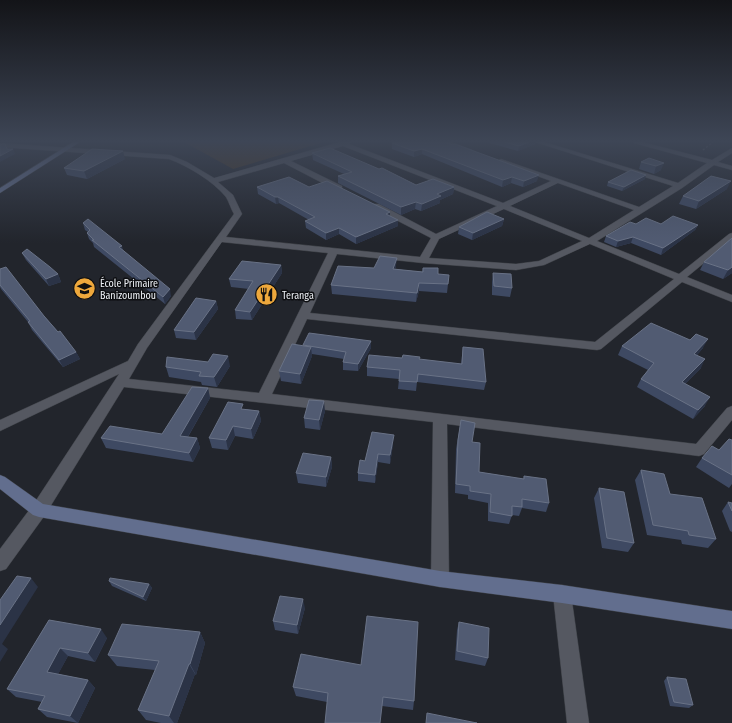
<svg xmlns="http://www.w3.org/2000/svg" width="732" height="723" font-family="'Fira Sans Condensed',sans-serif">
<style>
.green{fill:#443522}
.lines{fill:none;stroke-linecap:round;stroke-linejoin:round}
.street-casing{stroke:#3d4046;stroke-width:1}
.secondary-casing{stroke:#3d4046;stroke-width:1}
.path{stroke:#676a70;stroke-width:1.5;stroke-dasharray:2 2;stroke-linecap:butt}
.street{fill:#555861;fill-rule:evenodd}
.secondary{fill:#626e8e;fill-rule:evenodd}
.wall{fill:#3e4962}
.shaded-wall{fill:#2b3346}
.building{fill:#515b72;stroke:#697286}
.labels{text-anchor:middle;stroke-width:3;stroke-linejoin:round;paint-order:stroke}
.poi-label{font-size:10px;fill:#edf0f5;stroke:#0d0e11;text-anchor:start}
</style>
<rect width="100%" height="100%" fill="#22252c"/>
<path class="green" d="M184 142H324L233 169Z"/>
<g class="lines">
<defs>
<path id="street" d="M340 142H351L349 144 503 203 551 181 499 162V160L501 159 639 207 673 186 535 142H544L678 183 707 163 634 143 633 142H642L712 160 732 148V153L718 162 732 166V170L714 165 682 188 597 241 679 274 729 234 732 233V240L687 277 732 295V302L682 282 601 349 597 350 307 319 272 394 696 444 727 408 732 406V420L704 454 699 456 447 424 449 579 446 585 440 587 434 585 431 579 433 422 124 387 45 515 6 569 0 571V549L33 505 119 374 0 431V420L128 361 138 344 234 214C231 209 229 202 226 197 213 181 188 166 169 159L0 147V143L170 155 187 162 214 178ZM343 146 494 205 497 206 436 234 379 204H373V208L431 238 420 257 226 237 242 214 233 195 218 182 284 163 336 190H342V186L291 161ZM558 183 634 210 589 238 510 206ZM504 209 582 241 539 261 516 264 429 258 439 239ZM222 242 328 253 259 393 129 379 147 348ZM590 244 674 279 595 342 310 313 337 254 423 263 516 270 544 265Z
M443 142H451L472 150 467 151Z
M562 585 568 588 571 594 589 723H567L553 594 556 588Z"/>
<path id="secondary" d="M73 142H80L0 193V188Z
M0 475 5 477 43 504 440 571 562 585 732 611V629L562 603 440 587 39 517 33 515 0 489Z"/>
</defs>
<use href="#street" class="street-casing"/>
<use href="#secondary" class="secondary-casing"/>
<path class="path" d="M703 150 713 142"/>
<use href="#street" class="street"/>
<use href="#secondary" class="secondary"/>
</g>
<path class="wall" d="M423 142 537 181 523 187 511 183 502 187 422 154 414 157 392 149V143Z
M486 142H535V144L518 151Z
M312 153 416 185 454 187 453 194 440 200V203L421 211 415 209 401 215 338 183V176L344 174 313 160Z
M649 158 661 170 654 174 639 169 641 162Z
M125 159 87 179 67 175 64 168Z
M645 179 622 191 607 186 608 182Z
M257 187H309L390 216 398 226 356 244 339 234 326 240 306 228 305 221 309 220 279 203 276 204 258 194Z
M727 189 696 209 679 204 683 196Z
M504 219 502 226 472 240 458 234 459 227Z
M83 223 124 251 171 296 165 304 94 247 93 243 89 239 87 233 88 232 85 230Z
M636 224H661L698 225 695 230 661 255 631 243 616 247 604 242 606 236Z
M732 238V273L723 279 700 270 704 262Z
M22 253 58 274 61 282 49 286 26 260Z
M281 265 282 273 252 320 236 319 235 310 249 289 231 287 229 279Z
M396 266 395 269 422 272 423 268 438 274 448 284 447 293 419 291 416 302 332 294 331 285 374 268Z
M0 269 44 316 58 332 76 352 80 359 63 367 32 330 28 322 1 289 0 287Z
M493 273 512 288 510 297 492 295V282Z
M216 301 218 309 196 340 176 338 174 330Z
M371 341V348L358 371 343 370V362L344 359 312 354V356L301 384 281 381 279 371 303 346Z
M622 346 703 348 697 355 701 368 685 384 705 406 693 419 637 387 641 379 648 370 618 355Z
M463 347 486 382 484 390 417 382 416 391 398 389 399 379 367 376V367L419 360 461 364Z
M230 366 217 387 202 385 201 382 169 377 166 367Z
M208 388 210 398 188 437 197 438 200 448 193 462 106 448 101 438 162 434Z
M244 409 259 411 261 421 253 439 235 436 228 450 212 448 209 438Z
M325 411 320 430 305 428 304 418Z
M461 420 472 442 479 472 523 479 524 476 549 503 546 512 522 508 519 516 512 515 509 524 488 521V503L468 499V495L455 493 456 449Z
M732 440V484L729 488 696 467 702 458 719 450Z
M393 444 390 464 378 462 375 483 358 481V473L365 461Z
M331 457 332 467 326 487 298 483 296 473Z
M641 470 670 494 716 539 708 548 682 544 681 540 647 535 635 480Z
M599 488 634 543 628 552 602 548 594 498Z
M728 502 732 503V532L730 531 722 511Z
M109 581 149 584 152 588 146 601 112 586Z
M305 608 298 634 275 630 273 621Z
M49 620 107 638 95 662 68 656 58 674 88 680 95 688 78 723 47 717 38 709 42 702 16 697 7 689Z
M459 622 488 658 485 666 455 660 457 630Z
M200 632 205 643 196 675 195 674 177 723H161L146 720 138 710 155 670 117 666 108 655Z
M301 654 414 701 413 710 382 706 327 702 296 696 293 687Z
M667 677 693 705 689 708 670 706 664 681Z"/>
<path class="shaded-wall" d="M529 142H535V144L518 151 519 146Z
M13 149 15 154 0 162V156Z
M422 149V154L414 157V151Z
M123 151 125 159 87 179 84 171Z
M664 163 661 170 654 174 656 166Z
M539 175 537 181 523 187 524 181Z
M646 175 645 179 622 191 624 187Z
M512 177 511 183 502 187 503 180Z
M731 181 727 189 696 209 699 201Z
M454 187 453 194 440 200V203L421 211 422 204 437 194Z
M275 197H278L279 203 276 204Z
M416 202 415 209 401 215V207Z
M390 212V219L386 214Z
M504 219 502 226 472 240 473 233Z
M398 220V226L356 244V237Z
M698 225 695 230 661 255 663 248Z
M339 228V234L326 240V233Z
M633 237 631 243 616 247 618 241Z
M122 246 124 252 119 247Z
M397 258 396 266 392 278 393 269Z
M281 265 282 273 252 320 250 312Z
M732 267V273L723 279 728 270Z
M58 274 61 282 49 286 46 279Z
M419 283V291L416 302 417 293Z
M170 289 171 296 165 304 163 297Z
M216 301 218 309 196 340 194 332Z
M708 339 703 348 690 363 694 354Z
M371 341V348L358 371V364Z
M311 347 312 356 301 384 300 374Z
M76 352 80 359 63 367 59 360Z
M228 356 230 366 217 387 214 377Z
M705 359 701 368 678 391 682 382Z
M208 388 210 398 183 445 180 436Z
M710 397 705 406 693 419 698 410Z
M324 401 325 411 320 430 319 420Z
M259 411 261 421 253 439 251 429Z
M233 426 235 436 228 450 226 440Z
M394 435 393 444 390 464V455Z
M197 438 200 448 193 462 189 453Z
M378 454V462L375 483V475Z
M331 457 332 467 326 487V477Z
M31 578 38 587 2 644 8 649 0 662V625Z
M149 584 152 588 146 601 143 597Z
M303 599 305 608 298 634 297 625Z
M101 629 107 638 95 662 88 653Z
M200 632 205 643 196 675 190 664Z
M60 648 68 656 55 680 47 672Z
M189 664 195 674 177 723H174L169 716Z
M88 680 95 688 78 723 70 716Z"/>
<path class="building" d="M396 142H423L426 143 430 142H444L453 145 455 144 539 175 524 181 512 177 503 180 422 149 414 151 392 143Z
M504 142H529L519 146Z
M3 144H5L7 149H13L0 156V145Z
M330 148 379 169 382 168 416 185 433 179 454 187 437 194 441 196 422 204 416 202 401 207 338 176 352 172 312 153Z
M92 149 123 151 84 171 64 168Z
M649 158 664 163 656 166 641 162Z
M631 170 646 175 624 187 608 182Z
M711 176 731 181 699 201 683 196Z
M289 177 309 187 327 181 390 212 386 214 398 220 356 237 339 228 326 233 305 221 315 217 278 197H275L257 187Z
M487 212 504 219 473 233 459 227Z
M673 216 698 225 663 248 633 237 618 241 606 236 630 222 636 224 646 218 661 224Z
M88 219 122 246 119 247 170 289 163 297 92 240H94L87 233 90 230 83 223Z
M732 238V267L728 270 704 262Z
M27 249 50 267 58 274 46 279 22 253Z
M380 256 397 258 393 269 423 272V268H438V274L449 275 448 284 419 283 417 293 331 285 338 266 374 268Z
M242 261 281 265 250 312 235 310 253 281 229 279Z
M6 267 44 316 58 332 60 331 76 352 59 360 28 322 30 321 0 285V269Z
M493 273 511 274 512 288 494 286Z
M196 298 216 301 194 332 174 330Z
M651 323 690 340 696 334 708 339 694 354 705 359 682 382 710 397 698 410 641 379 654 363 622 346Z
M309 333 371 341 358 364 343 362 346 352 303 345Z
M292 344 311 347 300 374 279 371Z
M463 347 483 349 486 382 418 374 417 382 399 381 400 370 367 367 369 355 402 358 403 355 420 357 419 359 462 364Z
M213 354 228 356 214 377 199 376 201 372 166 367 167 357 208 362Z
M192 387 208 388 180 436 197 438 189 453 101 438 110 426 162 434Z
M309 400 324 401 319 420 304 418Z
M228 402 243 404 241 409 259 411 251 429 233 426 226 440 209 438Z
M461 420 475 423 472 442 480 443 479 472 524 479V476L546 479 549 503 522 499V507L512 506V516L490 512 491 494 470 491V486L456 484 458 440Z
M372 432 394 435 390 455 378 454 375 475 358 473 360 460 365 461Z
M729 439 732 440V475L702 458 712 446 719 450Z
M303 453 331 457 326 477 296 473Z
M641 470 664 474 670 494 702 498 716 539 689 535 688 531 653 525Z
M599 488 624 492 634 543 607 538Z
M728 502 732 503V511Z
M17 576 31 578 0 625V600Z
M110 578 149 584 143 597 109 581Z
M280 596 303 599 297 625 273 621Z
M367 616 418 622 414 701 383 697 380 723H325L328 693 293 687 301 654 361 665Z
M49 620 101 629 88 653 60 648 47 672 88 680 70 716 38 709 45 696 7 689Z
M459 622 489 628 488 658 457 651Z
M122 624 200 632 190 664H189L169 716 138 710 159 661 108 655Z
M667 677 686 679 693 705 674 702Z
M427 713 477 723H426Z"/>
<linearGradient id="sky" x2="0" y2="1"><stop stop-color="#131418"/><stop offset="0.58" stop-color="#3e4656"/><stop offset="1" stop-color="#3e4656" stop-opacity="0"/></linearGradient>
<rect width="732" height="243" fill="url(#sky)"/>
<defs>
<symbol id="school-disc" viewBox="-11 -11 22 22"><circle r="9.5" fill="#eea83c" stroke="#0d0e11"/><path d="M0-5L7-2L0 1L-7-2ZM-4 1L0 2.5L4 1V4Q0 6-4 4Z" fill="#111"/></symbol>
<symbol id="restaurant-disc" viewBox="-11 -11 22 22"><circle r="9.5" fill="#eea83c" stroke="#0d0e11"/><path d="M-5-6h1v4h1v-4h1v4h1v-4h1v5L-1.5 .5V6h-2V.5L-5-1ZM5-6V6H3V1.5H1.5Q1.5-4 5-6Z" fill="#111"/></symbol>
</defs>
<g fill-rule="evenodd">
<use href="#school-disc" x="72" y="276" width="25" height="25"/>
<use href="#restaurant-disc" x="254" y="282" width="25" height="25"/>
</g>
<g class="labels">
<g class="poi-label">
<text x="100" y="287">École Primaire<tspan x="100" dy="12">Banizoumbou</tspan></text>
<text x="282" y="299">Teranga</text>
</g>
</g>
</svg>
